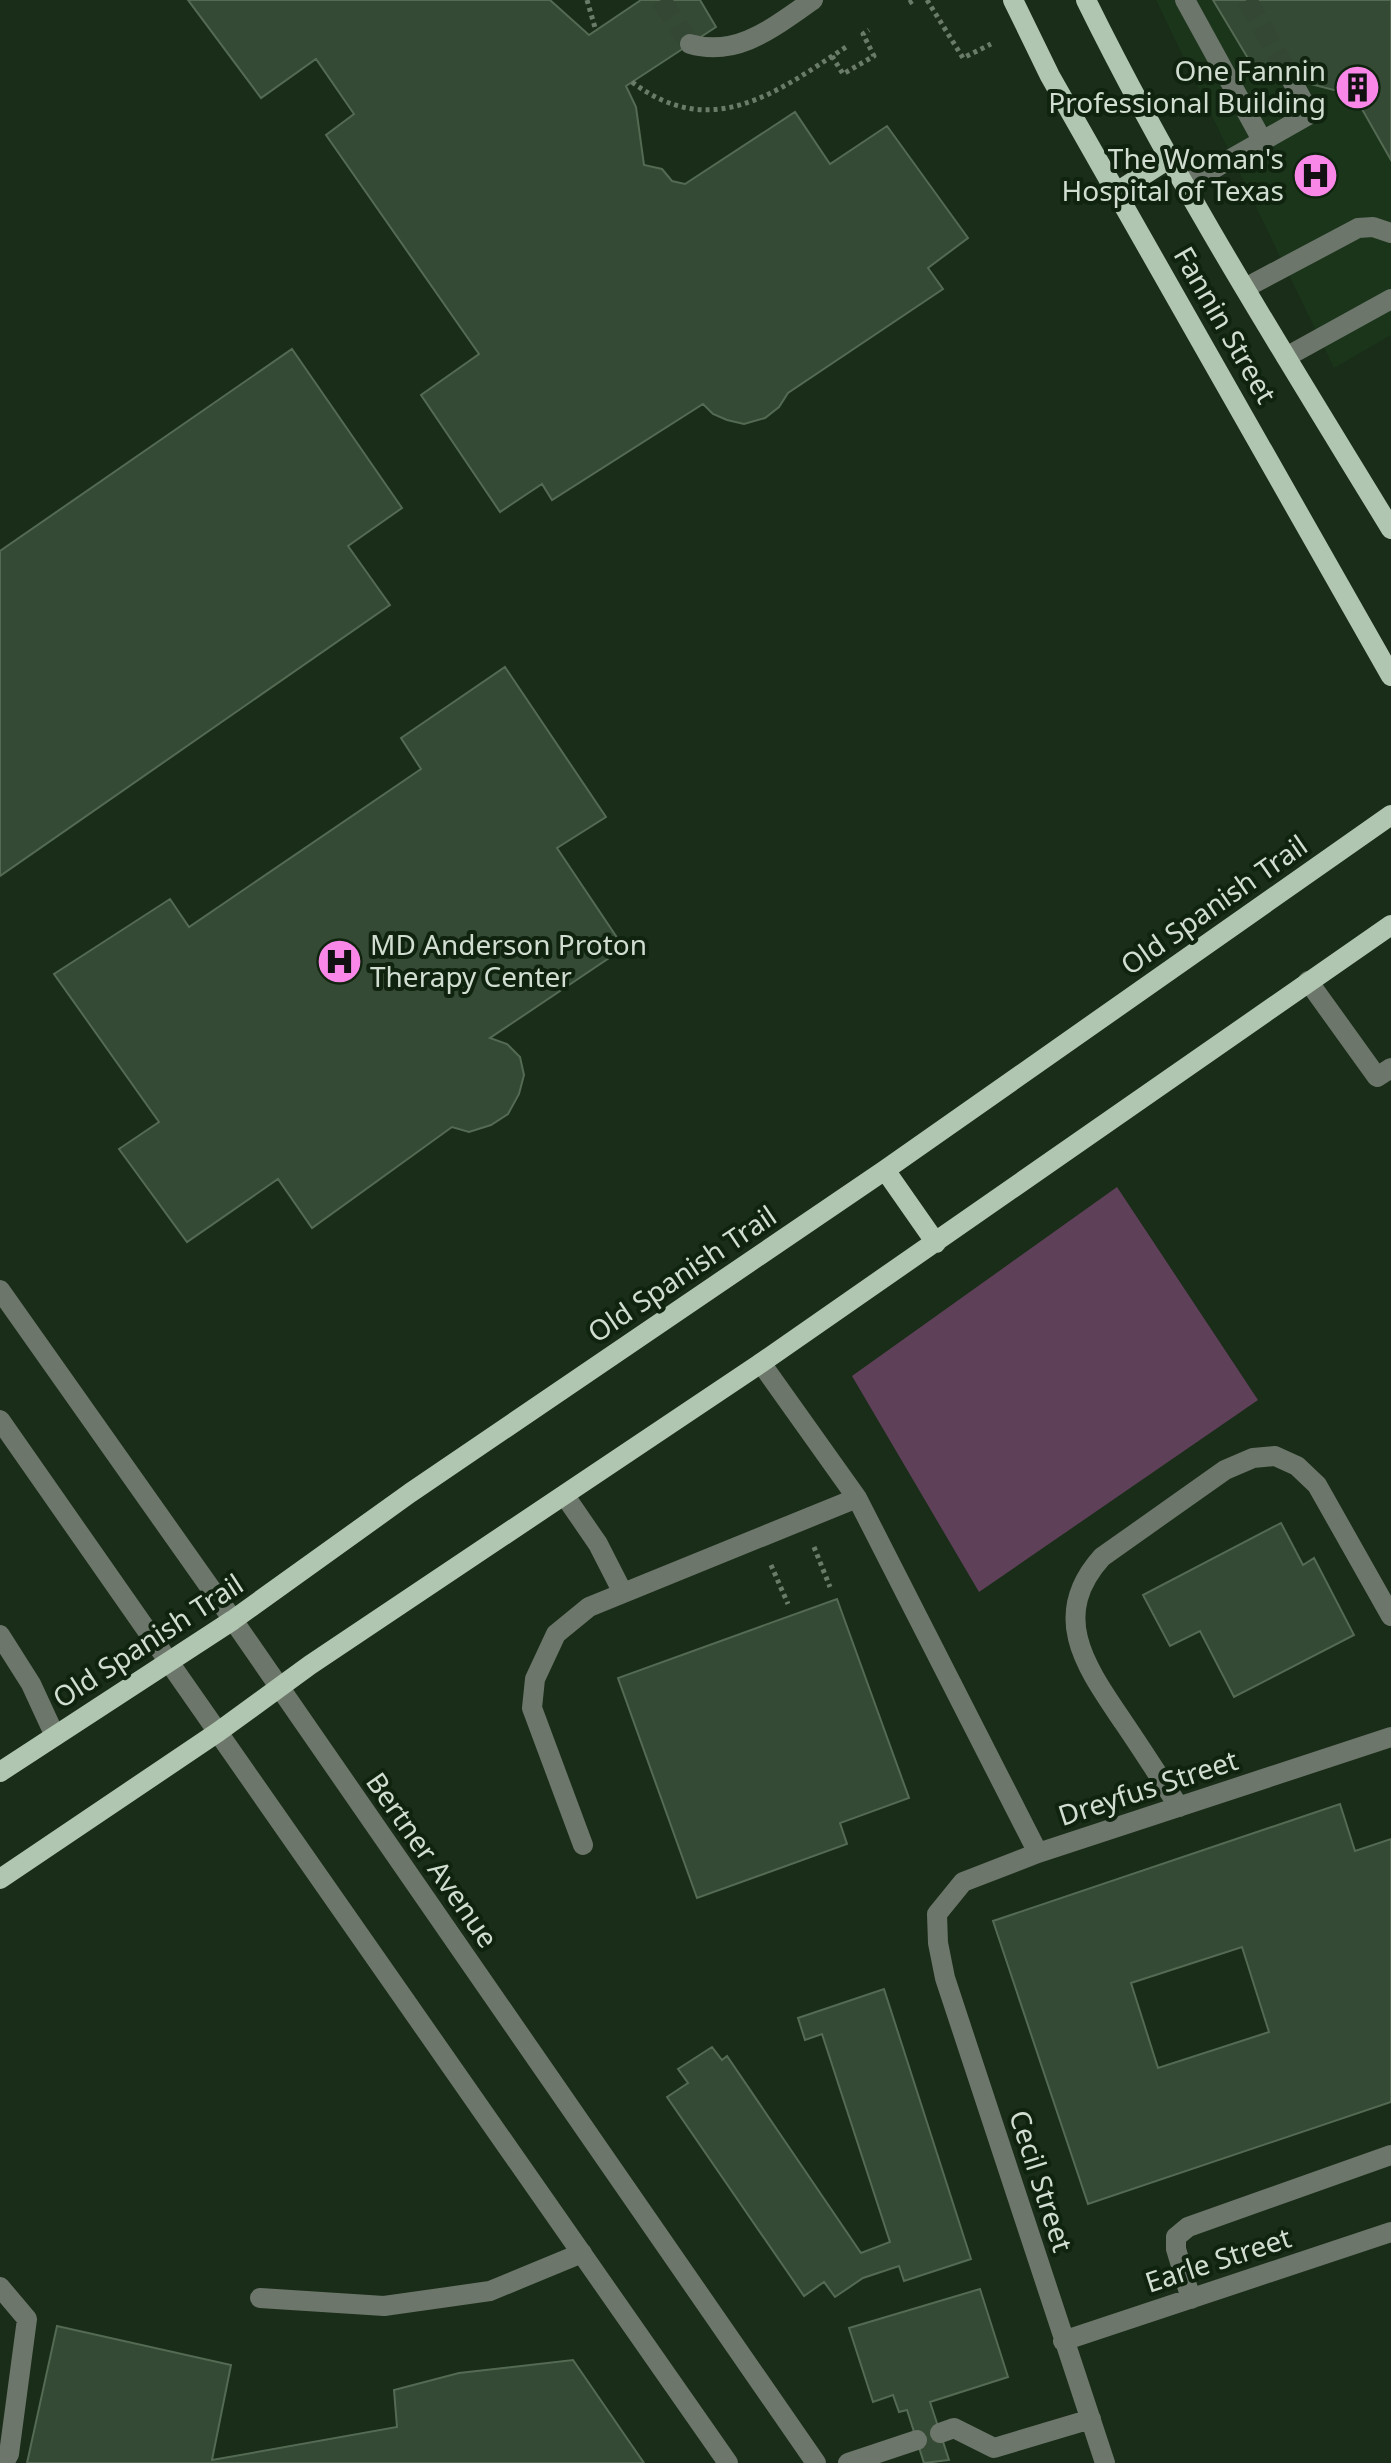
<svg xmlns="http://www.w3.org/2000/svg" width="1391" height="2463" font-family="'Noto Sans',sans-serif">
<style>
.built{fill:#1b351b}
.green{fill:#5f4059}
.building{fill:#354a34;stroke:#546a53;stroke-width:2;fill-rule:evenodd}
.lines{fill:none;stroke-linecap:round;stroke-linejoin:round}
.minor-tunnel{stroke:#344734;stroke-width:20;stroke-dasharray:20 10;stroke-linecap:butt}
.path{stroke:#6a7b69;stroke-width:5;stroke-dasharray:4 4;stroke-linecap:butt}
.minor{stroke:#6c766b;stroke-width:20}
.major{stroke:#b1c6b0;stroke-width:20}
.labels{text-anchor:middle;stroke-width:8;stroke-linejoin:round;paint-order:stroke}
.poi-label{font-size:28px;fill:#d0ddd0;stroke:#0f230f;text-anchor:end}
.street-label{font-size:28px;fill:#d0ddd0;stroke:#0f230f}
</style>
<rect width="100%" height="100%" fill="#192d18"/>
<path class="built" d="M1156 0H1391V335L1334 368Z"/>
<path class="green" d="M1117 1187 1258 1400 979 1592 852 1376Z"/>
<path class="building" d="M188 0H550L589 35 641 0H700L716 27 626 86 636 107 644 165 662 169 672 181 685 184 795 112 830 164 887 126 968 238 928 268 943 289 788 393 779 407 765 418 744 424 727 420 713 414 703 404 552 500 542 484 500 512 421 395 479 354 326 135 354 114 316 59 261 98Z
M1213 0H1391V160L1354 95 1255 70Z
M292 349 402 508 348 546 390 605 0 876V551Z
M505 667 606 817 557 848 624 948 490 1038 507 1044 520 1057 524 1075 519 1094 508 1114 491 1125 469 1132 452 1127 312 1228 278 1179 187 1242 119 1149 159 1122 54 974 170 899 189 927 421 769 401 738Z
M1281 1523 1303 1565 1314 1558 1354 1635 1234 1697 1200 1631 1170 1646 1143 1595Z
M837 1599 909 1798 840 1823 847 1844 697 1898 618 1678Z
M1340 1804 1355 1851 1391 1839V2102L1088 2204 993 1921ZM1242 1947 1269 2032 1158 2068 1131 1983Z
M884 1989 971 2259 904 2281 899 2266 863 2278 835 2297 824 2282 804 2296 667 2097 688 2083 678 2069 712 2047 722 2060 727 2056 861 2253 890 2242 822 2034 805 2040 798 2018Z
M980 2289 1008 2377 930 2402 949 2460 924 2463 907 2410 899 2412 893 2395 873 2402 849 2328Z
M57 2326 231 2365 212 2460 397 2427 394 2390 459 2373 573 2360 644 2463H27Z"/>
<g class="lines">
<path class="minor-tunnel" d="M661 0 690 44
M1247 0 1291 79"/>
<path class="path" d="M587 0 596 31
M927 0 963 58 991 44
M909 3 914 0
M832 56 843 74 874 56 863 34 869 30
M632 82C711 142 776 93 846 47
M814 1547 830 1587
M771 1565 788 1604"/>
<path class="minor" d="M1185 0 1262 140
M690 44C738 58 775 26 813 0
M1185 185 1310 114 1291 79
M1245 288 1358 228 1373 227 1391 233
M1286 357 1391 299
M1308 981 1377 1077 1391 1068
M0 1290 233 1620 816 2463
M761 1363 857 1498 1038 1853
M0 1420 728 2463
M565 1496 598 1544 623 1593
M0 1635 31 1684 55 1736
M1179 1807C1161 1779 1143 1751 1124 1723 1087 1668 1048 1617 1102 1557L1225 1470 1253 1458 1275 1456 1297 1466 1317 1485 1391 1616
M583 1845 532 1708 535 1679 556 1634 589 1607 857 1498
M0 2287 27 2319 9 2454 4 2463
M260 2298 384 2306 490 2291 582 2253
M1191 2299 1176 2249V2237L1188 2227 1391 2155
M1063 2341 1391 2232
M940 2433 954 2428 994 2448 1091 2419
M848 2463 917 2440
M1105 2463 945 1978 938 1943 937 1914 963 1882 1038 1853 1391 1737"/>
<path class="major" d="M1013 0 1050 76 1391 676
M1086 0C1176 183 1285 355 1391 529
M1117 192 1170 158
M885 1170 936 1243
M0 1772 233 1620 410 1493 885 1170 1391 815
M0 1879 218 1732 310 1665 761 1363 1391 925"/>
</g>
<defs>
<symbol id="building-disc" viewBox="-11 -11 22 22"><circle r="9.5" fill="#f987e8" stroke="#0f230f"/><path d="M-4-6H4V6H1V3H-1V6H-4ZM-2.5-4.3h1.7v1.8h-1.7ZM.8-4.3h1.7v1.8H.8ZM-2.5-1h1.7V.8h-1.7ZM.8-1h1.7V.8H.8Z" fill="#111"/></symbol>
<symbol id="hospital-disc" viewBox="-11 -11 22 22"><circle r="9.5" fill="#f987e8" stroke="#0f230f"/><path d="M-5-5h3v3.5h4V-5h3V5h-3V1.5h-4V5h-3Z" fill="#111"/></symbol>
</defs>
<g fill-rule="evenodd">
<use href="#building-disc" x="1332" y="62" width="51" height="51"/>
<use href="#hospital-disc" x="1290" y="150" width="51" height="51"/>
<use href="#hospital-disc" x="314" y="936" width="51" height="51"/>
</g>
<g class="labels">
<g class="poi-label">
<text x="1326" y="81">One Fannin<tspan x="1326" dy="32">Professional Building</tspan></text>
<text x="1284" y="169">The Woman's<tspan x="1284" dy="32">Hospital of Texas</tspan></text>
<text x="370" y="955" text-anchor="start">MD Anderson Proton<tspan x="370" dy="32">Therapy Center</tspan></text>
</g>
<g class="street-label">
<text transform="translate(1225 325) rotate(60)" y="10">Fannin Street</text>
<text transform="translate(1214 905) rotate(-35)" y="10">Old Spanish Trail</text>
<text transform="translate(682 1274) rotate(-34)" y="10">Old Spanish Trail</text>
<text transform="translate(148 1641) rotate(-33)" y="10">Old Spanish Trail</text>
<text transform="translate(1148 1788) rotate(-18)" y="10">Dreyfus Street</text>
<text transform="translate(432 1860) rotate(55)" y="10">Bertner Avenue</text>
<text transform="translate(1041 2181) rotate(72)" y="10">Cecil Street</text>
<text transform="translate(1218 2260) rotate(-18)" y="10">Earle Street</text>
</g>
</g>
</svg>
